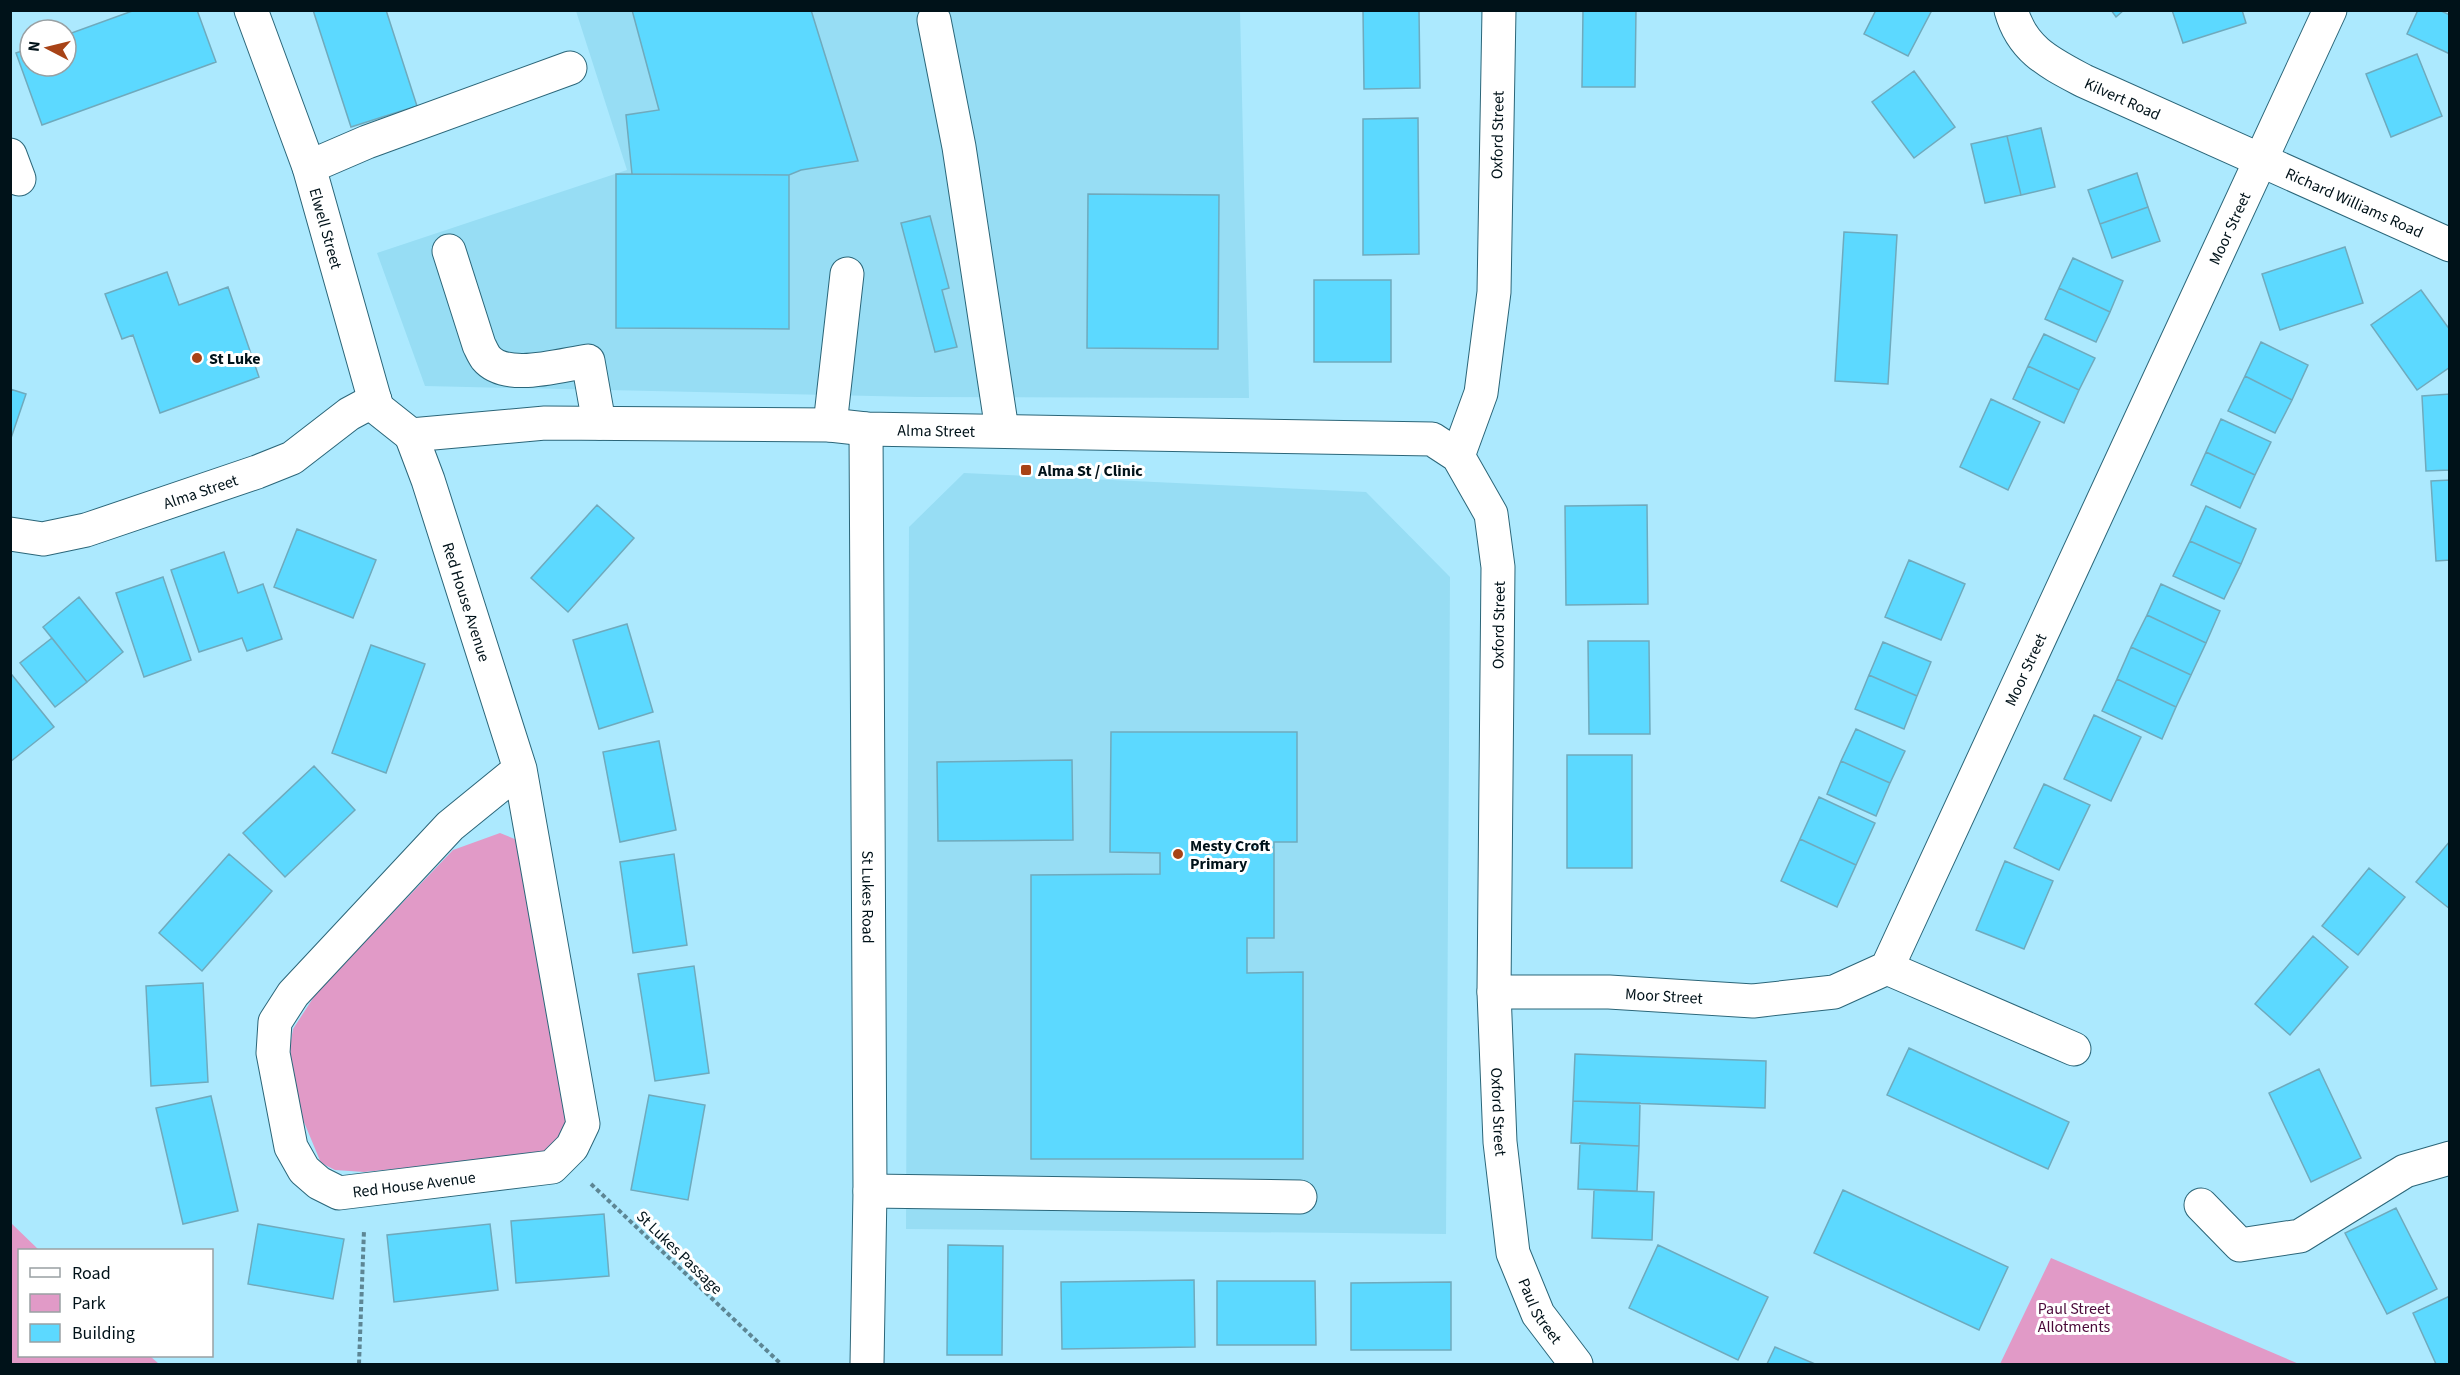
<svg xmlns="http://www.w3.org/2000/svg" width="2460" height="1375" font-family="'Source Sans 3',sans-serif">
<style>
.built{fill:#97ddf4}
.green{fill:#e19ac7}
.building{fill:#5cd9ff;stroke:#6faabd;stroke-width:1.5}
.lines{fill:none;stroke-linecap:round;stroke-linejoin:round}
.minor-casing{stroke:#2b6679;stroke-width:35}
.path{stroke:#5d8694;stroke-width:4;stroke-dasharray:4.5 3;stroke-linecap:butt}
.minor{stroke:#fff;stroke-width:33}
.poi-dot{fill:#a84317;stroke:#fff;stroke-width:2}
.labels{text-anchor:middle;stroke-width:6;stroke-linejoin:round;paint-order:stroke}
.street-label{font-size:16px;fill:#001219;stroke:#fff}
.poi-label{font-size:16px;font-weight:bold;fill:#001219;stroke:#fff;text-anchor:start}
.park-label{font-size:16px;fill:#4a0939;stroke:#fff}
</style>
<rect width="100%" height="100%" fill="#ace9fe"/>
<path class="built" d="M576 11H1240L1249 398 917 397 425 386 377 253 627 170Z
M964 473 1366 492 1450 577 1446 1234 906 1229 909 527Z"/>
<path class="green" d="M500 833 517 840 571 1128 560 1144 536 1155 364 1172 335 1170 321 1163 294 1098 290 1047 293 1029 317 992 453 850Z
M11 1223 39 1250H20V1356H150L159 1364H11Z
M2051 1258 2299 1364H2000Z"/>
<path class="building" d="M135 10H197L216 62 42 125 16 53 30 48V66H66V35Z
M313 10H386L417 106 351 127Z
M632 10H811L858 161 801 170 789 175 632 174 626 115 659 110Z
M1363 10H1419L1420 88 1364 89Z
M1583 10H1636L1635 87H1582Z
M1876 10H1932L1908 56 1864 34Z
M2111 10H2124L2116 17Z
M2172 10H2242L2246 23 2183 43Z
M2418 10H2439L2450 15V54L2407 34Z
M2417 54 2442 116 2391 137 2366 74Z
M1914 71 1955 127 1914 158 1872 102Z
M1418 118 1419 254 1363 255V119Z
M2041 128 2055 187 2021 195 2007 136Z
M2007 136 2021 195 1985 203 1971 144Z
M2137 173 2148 207 2100 224 2088 190Z
M616 174 789 175V329L616 328Z
M1088 194 1219 195 1218 349 1087 348Z
M2148 207 2160 241 2112 258 2100 224Z
M930 216 949 288 942 290 957 347 935 352 901 223Z
M1844 232 1897 235 1888 384 1835 381Z
M2345 247 2363 303 2280 330 2262 274Z
M2073 258 2123 281 2110 312 2059 288Z
M167 272 179 305 228 287 259 377 160 413 133 335 122 339 105 294Z
M1314 280H1391V362H1314Z
M2059 288 2110 312 2096 342 2045 319Z
M2421 290 2450 330V367L2417 390 2371 325Z
M2044 334 2095 358 2079 390 2028 366Z
M2261 342 2308 365 2292 400 2245 376Z
M2028 366 2079 390 2064 423 2013 399Z
M2245 376 2292 400 2275 433 2228 411Z
M10 389 26 394 10 441Z
M2450 394V470L2426 471 2422 396Z
M1991 399 2040 422 2008 490 1960 467Z
M2221 419 2271 442 2255 475 2206 452Z
M2206 452 2255 475 2240 508 2191 485Z
M2450 480V560L2436 561 2431 481Z
M597 505 634 538 568 612 531 578Z
M1647 505 1648 604 1566 605 1565 506Z
M2206 506 2256 529 2241 564 2190 541Z
M297 529 376 560 353 618 274 587Z
M2190 541 2241 564 2224 599 2173 576Z
M224 552 238 593 263 584 282 639 247 651 242 638 199 652 171 570Z
M1909 560 1965 584 1941 640 1885 617Z
M163 577 191 660 144 677 116 593Z
M2161 584 2220 611 2206 643 2147 615Z
M79 597 123 652 87 682 43 627Z
M2147 615 2206 643 2191 675 2131 647Z
M627 624 653 712 599 729 573 640Z
M52 638 87 682 55 707 20 663Z
M1588 641H1649L1650 734H1589Z
M1883 642 1931 662 1917 696 1869 675Z
M371 645 425 664 386 773 332 753Z
M2131 647 2191 675 2176 707 2117 679Z
M12 675 54 727 10 762V676Z
M1869 675 1917 696 1904 729 1855 709Z
M2117 679 2176 707 2162 739 2102 711Z
M2094 715 2141 737 2111 801 2064 779Z
M1856 729 1905 751 1890 783 1841 761Z
M1111 732H1297V842H1274V938H1247V973L1303 972V1159H1031V875L1160 874V853L1110 852Z
M659 741 676 830 620 842 603 752Z
M1567 755H1632V868H1567Z
M1072 760 1073 840 938 841 937 762Z
M1841 761 1890 783 1876 816 1827 794Z
M314 766 355 810 285 877 243 833Z
M2044 784 2090 805 2059 870 2014 848Z
M1819 797 1875 823 1856 865 1800 839Z
M1800 839 1856 865 1837 907 1781 881Z
M2450 841V909L2416 882Z
M229 854 272 891 202 971 159 933Z
M674 854 687 945 633 953 620 862Z
M2005 861 2053 881 2024 949 1976 930Z
M2369 868 2405 897 2358 955 2322 926Z
M2313 936 2348 967 2290 1035 2255 1004Z
M694 966 709 1073 655 1081 638 974Z
M203 983 208 1082 151 1086 146 986Z
M1909 1048 2069 1122 2048 1169 1887 1095Z
M1575 1054 1766 1061 1765 1108 1573 1101Z
M2319 1069 2361 1158 2311 1182 2269 1093Z
M649 1095 705 1105 688 1200 631 1190Z
M211 1096 238 1211 183 1224 156 1108Z
M1573 1101 1640 1103 1639 1146 1571 1143Z
M1580 1143 1639 1146 1637 1191 1578 1189Z
M1594 1190 1654 1192 1652 1240 1592 1238Z
M1843 1190 2008 1267 1979 1330 1814 1253Z
M2396 1208 2437 1289 2387 1314 2345 1233Z
M604 1214 609 1276 516 1283 511 1221Z
M258 1224 344 1239 333 1299 248 1284Z
M490 1224 498 1290 394 1302 387 1235Z
M948 1245 1003 1246 1002 1355H947Z
M1658 1245 1768 1297 1738 1360 1629 1308Z
M1194 1280 1195 1347 1062 1349 1061 1282Z
M1217 1281H1315L1316 1345H1217Z
M1451 1282V1350H1351V1283Z
M2450 1296V1364H2436L2413 1313Z
M1775 1347 1815 1364H1767Z"/>
<g class="lines">
<defs>
<g id="minor">
<path id="s1" d="M251 10 309 167 377 408 411 435"/>
<path id="s2" d="M2011 10C2022 50 2050 63 2084 81L2450 245"/>
<path d="M934 20 959 147 1002 430"/>
<path d="M10 155 19 179"/>
<path d="M309 167 367 142 570 68"/>
<path d="M449 251 479 345C481 349 483 354 486 358 506 382 560 365 588 361L599 423"/>
<path d="M830 425 847 274"/>
<path id="s3" d="M866 429 870 1191 867 1364"/>
<path id="s4" d="M411 435 545 423 830 425 866 429 1432 439 1458 456 1491 514 1498 567 1494 992 1500 1142 1513 1253 1538 1314 1576 1364"/>
<path id="s5" d="M411 435 428 480 520 769 583 1124 572 1147 552 1167 339 1193 319 1183 304 1170 291 1147 273 1053 275 1022 293 994 450 826 520 769"/>
<path id="s6" d="M1458 456 1481 393 1494 292 1499 10"/>
<path id="s7" d="M10 534 43 539 86 530 257 472 292 458 349 414 375 400"/>
<path d="M1887 968 2074 1049"/>
<path id="s8" d="M1494 992H1609L1753 1001 1834 992 1887 968 2330 10"/>
<path d="M870 1191 1300 1197"/>
<path d="M2201 1205 2240 1245 2300 1236 2405 1171 2450 1158"/>
</g>
</defs>
<use href="#minor" class="minor-casing"/>
<path class="path" d="M591 1184 781 1364
M359 1364 364 1230"/>
<use href="#minor" class="minor"/>
</g>
<g class="poi-dot">
<circle cx="197" cy="358" r="6"/>
<rect x="1020" y="464" width="12" height="12" rx="3"/>
<circle cx="1178" cy="854" r="6"/>
</g>
<g class="labels">
<g class="street-label">
<text dy="6" stroke="none"><textPath href="#s2" startOffset="148">Kilvert Road</textPath></text>
<text dy="6" stroke="none"><textPath href="#s6" startOffset="326">Oxford Street</textPath></text>
<text dy="6" stroke="none"><textPath href="#s2" startOffset="402">Richard Williams Road</textPath></text>
<text dy="6" stroke="none"><textPath href="#s1" startOffset="231">Elwell Street</textPath></text>
<text dy="6" stroke="none"><textPath href="#s8" startOffset="1214">Moor Street</textPath></text>
<text dy="6" stroke="none"><textPath href="#s4" startOffset="526">Alma Street</textPath></text>
<text dy="6" stroke="none"><textPath href="#s7" startOffset="198">Alma Street</textPath></text>
<text dy="6" stroke="none"><textPath href="#s5" startOffset="176">Red House Avenue</textPath></text>
<text transform="translate(1498 625) rotate(-89)" y="6">Oxford Street</text>
<text dy="6" stroke="none"><textPath href="#s8" startOffset="728">Moor Street</textPath></text>
<text dy="6" stroke="none"><textPath href="#s3" startOffset="468">St Lukes Road</textPath></text>
<text dy="6" stroke="none"><textPath href="#s8" startOffset="170">Moor Street</textPath></text>
<text dy="6" stroke="none"><textPath href="#s4" startOffset="1718">Oxford Street</textPath></text>
<text transform="translate(414 1184) rotate(-7)" y="6">Red House Avenue</text>
<text transform="translate(680 1252) rotate(44)" y="6">St Lukes Passage</text>
<text dy="6" stroke="none"><textPath href="#s4" startOffset="1924">Paul Street</textPath></text>
</g>
<g class="poi-label">
<text x="209" y="364">St Luke</text>
<text x="1038" y="476">Alma St / Clinic</text>
<text x="1190" y="851">Mesty Croft<tspan x="1190" dy="18">Primary</tspan></text>
</g>
<g class="park-label">
<text x="2074" y="1314">Paul Street<tspan x="2074" dy="18">Allotments</tspan></text>
</g>
</g>
<rect width="2460" height="1375" fill="none" stroke="#001219" stroke-width="24"/>
<rect x="18" y="1249" width="195" height="108" fill="#ffffff" stroke="#99a0a3" stroke-width="1.5"/>
<rect x="30" y="1268" width="30" height="9" fill="#ffffff" stroke="#99a0a3" stroke-width="1.5"/>
<text x="72" y="1279" font-size="18" fill="#001219">Road</text>
<rect x="30" y="1294" width="30" height="18" fill="#e19ac7" stroke="#99a0a3" stroke-width="1.5"/>
<text x="72" y="1309" font-size="18" fill="#001219">Park</text>
<rect x="30" y="1324" width="30" height="18" fill="#5cd9ff" stroke="#99a0a3" stroke-width="1.5"/>
<text x="72" y="1339" font-size="18" fill="#001219">Building</text>
<g transform="translate(48 48) rotate(277)"><circle r="28" fill="#ffffff" stroke="#99a0a3" stroke-width="1.5"/>
<path d="M0-4.5L10 22L0 15L-10 22Z" fill="#a84317"/>
<text y="-9" font-size="16" font-weight="bold" text-anchor="middle" fill="#001219">N</text>
</g>
</svg>
